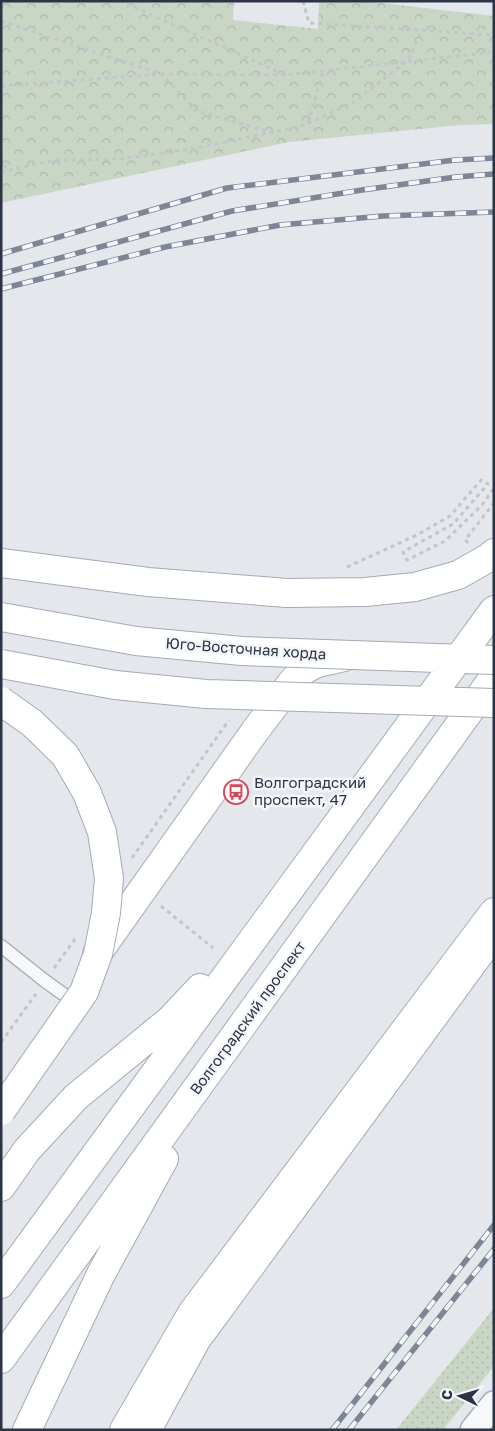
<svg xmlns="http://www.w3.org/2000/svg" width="495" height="1431" font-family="'Golos Text',sans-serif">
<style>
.grass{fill:url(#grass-dots)}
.forest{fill:url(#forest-crowns)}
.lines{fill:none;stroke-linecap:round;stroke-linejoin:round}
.service-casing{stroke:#a9aeb7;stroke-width:15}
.minor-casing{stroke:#a9aeb7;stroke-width:28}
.secondary-casing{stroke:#a9aeb7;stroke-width:30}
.primary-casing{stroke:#a3abb8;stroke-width:30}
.path{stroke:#c2c5cb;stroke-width:3;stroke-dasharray:4 4;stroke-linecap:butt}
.service{stroke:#f7f8fa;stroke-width:12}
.minor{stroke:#f7f8fa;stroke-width:25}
.secondary{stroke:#fff;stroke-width:28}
.primary{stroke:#fff;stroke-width:28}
.rail-casing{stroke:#7d8696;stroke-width:5.5}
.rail{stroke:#f4f6f9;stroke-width:4;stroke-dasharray:11;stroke-linecap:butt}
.primary-bridge-casing{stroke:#a3abb8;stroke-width:30;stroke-linecap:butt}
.primary-bridge{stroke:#fff;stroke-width:28}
.labels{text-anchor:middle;stroke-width:5;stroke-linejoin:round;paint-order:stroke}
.street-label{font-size:15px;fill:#2b3445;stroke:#f4f6f9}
.poi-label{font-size:15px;fill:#2b3445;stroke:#f4f6f9;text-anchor:start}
</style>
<defs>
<pattern id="grass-dots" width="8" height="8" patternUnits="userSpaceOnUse" patternTransform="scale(1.25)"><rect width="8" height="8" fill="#c9d6c5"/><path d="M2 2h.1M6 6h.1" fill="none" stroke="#adb8ab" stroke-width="1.8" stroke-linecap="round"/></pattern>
<pattern id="forest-crowns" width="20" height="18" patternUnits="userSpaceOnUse" patternTransform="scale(1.25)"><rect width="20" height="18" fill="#c9d6c5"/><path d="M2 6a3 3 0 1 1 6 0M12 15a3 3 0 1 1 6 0" fill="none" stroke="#adb8ab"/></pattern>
</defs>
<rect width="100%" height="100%" fill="#e4e7ec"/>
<path class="grass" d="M494 1308V1366L443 1430H396Z"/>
<path class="forest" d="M1 1H234L233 20 318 29 319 1H365L494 16V124L461 125 289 142 1 203Z"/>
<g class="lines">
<defs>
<path id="service" d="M1 946 45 981 66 996"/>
<path id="minor" d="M473 1430 494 1404"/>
<path id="secondary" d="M97 954 255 731 293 681 304 670 317 663 344 657
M124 1430 192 1313 494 912"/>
<path id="primary" d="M1 563 148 582 287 593 365 592 415 587 458 575 488 558 494 553
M480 629 494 610
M1 1187 27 1150 76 1097 170 1020 200 988
M1 1284 431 696
M1 1359 494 677
M27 1430 101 1274 164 1159
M147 1430 196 1340 494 934"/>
</defs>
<use href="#service" class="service-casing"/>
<use href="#minor" class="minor-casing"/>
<use href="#secondary" class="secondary-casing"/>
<use href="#primary" class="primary-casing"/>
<path class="path" d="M120 1 281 73
M303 1 309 23 494 35
M1 21 161 74 197 111 270 132
M1 86 161 74 285 75 494 52
M308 123 323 72
M1 158 7 170
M1 172 55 160 119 159 192 149 305 125 354 102 408 60 422 30
M468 543 465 540 494 503
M347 567 417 535 450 516 481 480 488 484 453 524 403 552 407 560 445 541 482 505 494 488
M132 858 229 720
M161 906 213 948
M54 968 75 939
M1 1042 36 994"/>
<use href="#service" class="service"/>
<use href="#minor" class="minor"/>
<use href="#secondary" class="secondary"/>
<use href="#primary" class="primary"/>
<defs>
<path id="rail" d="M1 254 227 188 455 160 494 158
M1 274 232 211 362 190 456 177 494 174
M1 289 165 247 280 225 383 216 494 212
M332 1430 494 1225
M349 1430 494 1249"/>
</defs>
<use href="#rail" class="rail-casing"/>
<use href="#rail" class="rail"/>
<defs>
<path id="primary-bridge" d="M1 617 136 641 242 651 494 660
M1 664 115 685 206 694 494 703
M431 696 480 629
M1 701 32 723 65 755 87 793 102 832 109 878 106 913 98 954 84 992 1 1111"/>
</defs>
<use href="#primary-bridge" class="primary-bridge-casing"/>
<use href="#primary-bridge" class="primary-bridge"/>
</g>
<defs>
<symbol id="bus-ring" viewBox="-11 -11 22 22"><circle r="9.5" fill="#f4f6f9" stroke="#d1495b" stroke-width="1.5"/><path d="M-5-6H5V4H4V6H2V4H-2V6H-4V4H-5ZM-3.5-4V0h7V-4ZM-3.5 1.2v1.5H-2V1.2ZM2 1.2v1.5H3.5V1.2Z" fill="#d1495b"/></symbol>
</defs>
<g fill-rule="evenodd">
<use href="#bus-ring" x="222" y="778" width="28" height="28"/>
</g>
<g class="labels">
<g class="street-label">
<text transform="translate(246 649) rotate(4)" y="5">Юго-Восточная хорда</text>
<text transform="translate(248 1018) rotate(-54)" y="5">Волгоградский проспект</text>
</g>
<g class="poi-label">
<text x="254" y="788">Волгоградский<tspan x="254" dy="17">проспект, 47</tspan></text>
</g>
</g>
<rect width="495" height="1431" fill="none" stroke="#2b3445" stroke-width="5"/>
<g transform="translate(460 1396) rotate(275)" stroke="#f4f6f9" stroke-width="4" paint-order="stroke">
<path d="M0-4L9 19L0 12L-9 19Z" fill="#2b3445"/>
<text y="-8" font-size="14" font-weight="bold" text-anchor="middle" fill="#2b3445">С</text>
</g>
</svg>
